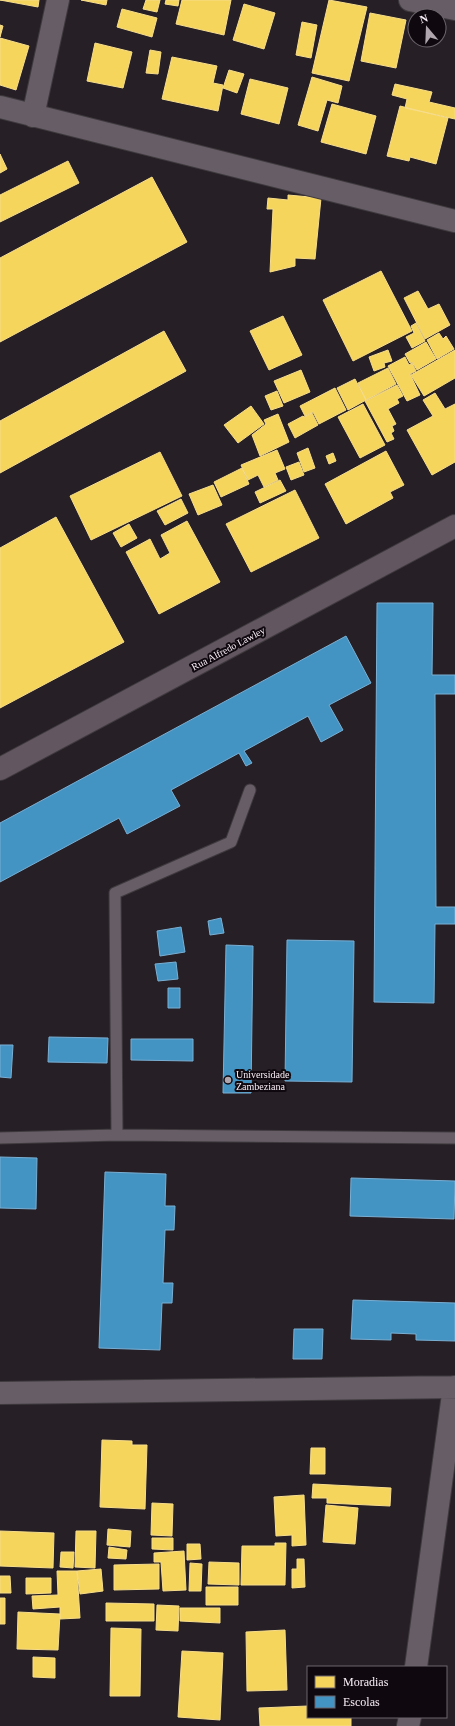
<svg xmlns="http://www.w3.org/2000/svg" width="455" height="1726" font-family="Georgia,serif">
<style>
.homes{fill:#f6d55c;stroke:#f7dd8b}
.schools{fill:#4393c3;stroke:#7aafd3}
.lines{fill:none;stroke-linecap:round;stroke-linejoin:round}
.service-casing{stroke:#3f3a3e;stroke-width:13}
.minor-casing{stroke:#3f3a3e;stroke-width:24}
.secondary-casing{stroke:#3f3a3e;stroke-width:24}
.service{stroke:#675d67;stroke-width:11}
.minor{stroke:#675d67;stroke-width:22}
.secondary{stroke:#625661;stroke-width:22}
.poi-dot{fill:#b0a7ae;stroke:#0f090f;stroke-width:1.5}
.labels{text-anchor:middle;stroke-width:4;stroke-linejoin:round;paint-order:stroke}
.street-label{font-size:10px;fill:#faeff8;stroke:#0f090f}
.poi-label{font-size:10px;fill:#faeff8;stroke:#0f090f;text-anchor:start}
</style>
<rect width="100%" height="100%" fill="#262026"/>
<path class="homes" d="M0 0H39L38 7Z
M81 0H107L106 5Z
M146 0H160L157 12 143 9Z
M166 0H179L178 6 165 4Z
M182 0H231L224 35 176 24Z
M329 0 367 7 349 81 312 73Z
M244 4 275 13 264 49 233 40Z
M122 9 157 18 152 37 117 27Z
M370 13 406 20 396 68 361 61Z
M302 22 317 25 311 58 296 55Z
M0 25 3 26 0 37Z
M0 38 29 46 16 90 0 85Z
M95 43 132 52 123 88 87 81Z
M150 50 161 52 158 74 146 73Z
M172 57 217 66 213 83 223 85 218 111 162 99Z
M229 70 244 74 237 93 223 88Z
M312 77 342 86 338 103 327 100 318 131 298 125Z
M250 79 288 88 279 124 241 114Z
M395 84 432 92 429 102 455 108V119L405 108 407 99 392 95Z
M332 104 376 116 366 154 321 142Z
M400 106 448 118 436 164 410 157 409 161 387 156Z
M0 154 7 169 0 173Z
M68 161 79 183 0 222V195Z
M152 177 187 242 0 342V258Z
M288 195 321 198 315 259 295 258V266L270 272 273 209H267L268 198 288 200Z
M381 271 412 331 353 361 323 300Z
M418 291 428 309 439 304 450 325 425 339 404 298Z
M283 316 302 355 269 370 250 331Z
M416 323 425 341 412 348 406 337 414 333 411 326Z
M164 331 186 371 0 473V421Z
M439 333 443 339 446 336 454 349 437 359 427 340Z
M426 342 436 359 417 370 412 362 410 363 405 354Z
M388 350 392 361 384 363 385 367 374 371 369 357Z
M455 350V378L424 396 411 375Z
M405 357 409 365 412 363 416 371 410 374 420 395 407 401 388 366Z
M388 368 396 384 366 400 358 383Z
M301 370 310 392 284 403 274 381Z
M355 379 366 400 348 410 337 388Z
M397 385 403 396 397 399 399 403 388 409 396 424 392 426 394 431 391 433 394 439 387 442 365 401Z
M335 388 346 410 319 424 313 412 305 416 300 406Z
M277 391 283 406 271 410 265 396Z
M435 393 445 409 455 404V462L432 475 407 430 433 416 423 400Z
M363 404 385 445 360 458 338 417Z
M251 406 264 424 238 443 224 425Z
M312 413 318 425 295 438 288 424 303 416 304 417Z
M278 414 289 442 260 456 252 435 266 424 264 420Z
M308 448 315 468 304 472 297 453Z
M277 450 285 469 275 473 278 480 264 487 258 475 248 480 241 465Z
M386 451 404 485 390 492 393 498 346 524 325 484Z
M160 452 182 496 91 540 70 496Z
M333 453 336 461 329 464 326 456Z
M299 462 304 475 291 480 286 467Z
M242 468 249 484 221 497 214 482Z
M280 480 286 491 260 503 255 492Z
M213 485 222 505 198 515 189 494Z
M295 490 319 538 251 572 226 524Z
M181 499 188 513 165 525 157 511Z
M56 517 124 642 0 708V548Z
M187 521 220 582 159 614 126 552 150 539 160 559 170 553 161 535Z
M129 524 137 538 121 547 113 533Z
M102 1440 132 1441V1445H147L145 1509 100 1507Z
M311 1448H325V1474H310Z
M313 1484 391 1488 390 1506 327 1503V1498H312Z
M304 1495 306 1545 292 1546V1535L276 1536 274 1497Z
M152 1503 173 1504 172 1536 151 1535Z
M326 1505 358 1508 355 1544 323 1542Z
M108 1529 131 1531 130 1547 107 1545Z
M0 1531 54 1533 53 1568 0 1566Z
M76 1531H96L95 1568 75 1567Z
M152 1538H173V1550L152 1549Z
M275 1543H286L285 1585H241L242 1546H275Z
M187 1544H200L201 1559 187 1560Z
M109 1547 127 1550 126 1559 108 1558Z
M184 1551 186 1590 163 1591 161 1562H154V1553Z
M61 1552H74L73 1568 60 1567Z
M297 1559H304L305 1587 292 1588V1569H297Z
M209 1562 239 1563V1585L208 1584Z
M190 1563 202 1564 201 1591H189Z
M159 1564V1589L114 1590V1565Z
M101 1569 103 1591 80 1594 77 1571Z
M57 1571H77L80 1618 60 1619V1607L33 1609 32 1596 58 1595Z
M0 1576H10L11 1593H0Z
M26 1578H51V1593L26 1594Z
M206 1587H238V1605H206Z
M0 1598H5V1624H0Z
M106 1603 154 1604V1621H106Z
M157 1605 179 1606 178 1631 156 1630Z
M180 1608H220V1623L180 1621Z
M18 1612 60 1614 58 1650 17 1649Z
M111 1628 141 1629 140 1696H110Z
M285 1630 287 1690 247 1691 246 1632Z
M182 1651 223 1653 220 1720 178 1717Z
M33 1657 55 1658V1678L33 1677Z
M308 1706V1717H351V1726H260L259 1708Z"/>
<path class="schools" d="M377 603H433L432 675H455V694H435L436 907H455V924H435L434 1003 374 1002Z
M346 636 371 683 329 705 343 730 321 742 308 716 244 751 252 763 246 766 239 753 171 790 180 806 127 834 119 818 0 882V823Z
M221 918 224 933 210 935 208 921Z
M181 927 185 952 160 956 157 931Z
M287 940 354 941 352 1082 285 1081Z
M226 945 253 946 251 1093H223Z
M176 962 178 979 158 981 155 964Z
M168 988H180V1008H168Z
M49 1037 108 1038 107 1063 48 1062Z
M131 1039H193V1061L131 1060Z
M0 1045H13L11 1078 0 1077Z
M0 1157 37 1158 36 1209 0 1208Z
M105 1172 166 1174 165 1206H175L174 1230H165L163 1283H173L172 1303H162L160 1350 99 1348Z
M351 1178 455 1181 454 1219 350 1216Z
M353 1300 455 1303V1341L416 1340V1334L391 1333V1340L351 1339Z
M294 1329H323L322 1359H293Z"/>
<g class="lines">
<defs>
<path id="service" d="M117 1135 115 893 231 842 250 790
M0 1138 117 1135 455 1138"/>
<path id="minor" d="M410 0 455 9
M0 107 455 221
M33 116 58 0
M0 1393 455 1387
M416 1667 454 1387
M408 1726 410 1717"/>
<path id="secondary" d="M0 769 455 526"/>
</defs>
<use href="#service" class="service-casing"/>
<use href="#minor" class="minor-casing"/>
<use href="#secondary" class="secondary-casing"/>
<use href="#service" class="service"/>
<use href="#minor" class="minor"/>
<use href="#secondary" class="secondary"/>
</g>
<circle class="poi-dot" cx="228" cy="1080" r="4"/>
<g class="labels">
<g class="street-label">
<text transform="translate(228 648) rotate(-28)" y="4">Rua Alfredo Lawley</text>
</g>
<g class="poi-label">
<text x="236" y="1078">Universidade<tspan x="236" dy="12">Zambeziana</tspan></text>
</g>
</g>
<rect x="307" y="1666" width="140" height="52" fill="#0f090f" stroke="#6d656c"/>
<rect x="315" y="1676" width="20" height="12" fill="#f6d55c" stroke="#6d656c"/>
<text x="343" y="1686" font-size="12" fill="#faeff8">Moradias</text>
<rect x="315" y="1696" width="20" height="12" fill="#4393c3" stroke="#6d656c"/>
<text x="343" y="1706" font-size="12" fill="#faeff8">Escolas</text>
<g transform="translate(427 28) rotate(341)"><circle r="19" fill="#0f090f" stroke="#6d656c"/>
<path d="M0-3L7 15L0 10L-7 15Z" fill="#b0a7ae"/>
<text y="-6" font-size="11" font-weight="bold" text-anchor="middle" fill="#faeff8">N</text>
</g>
</svg>
